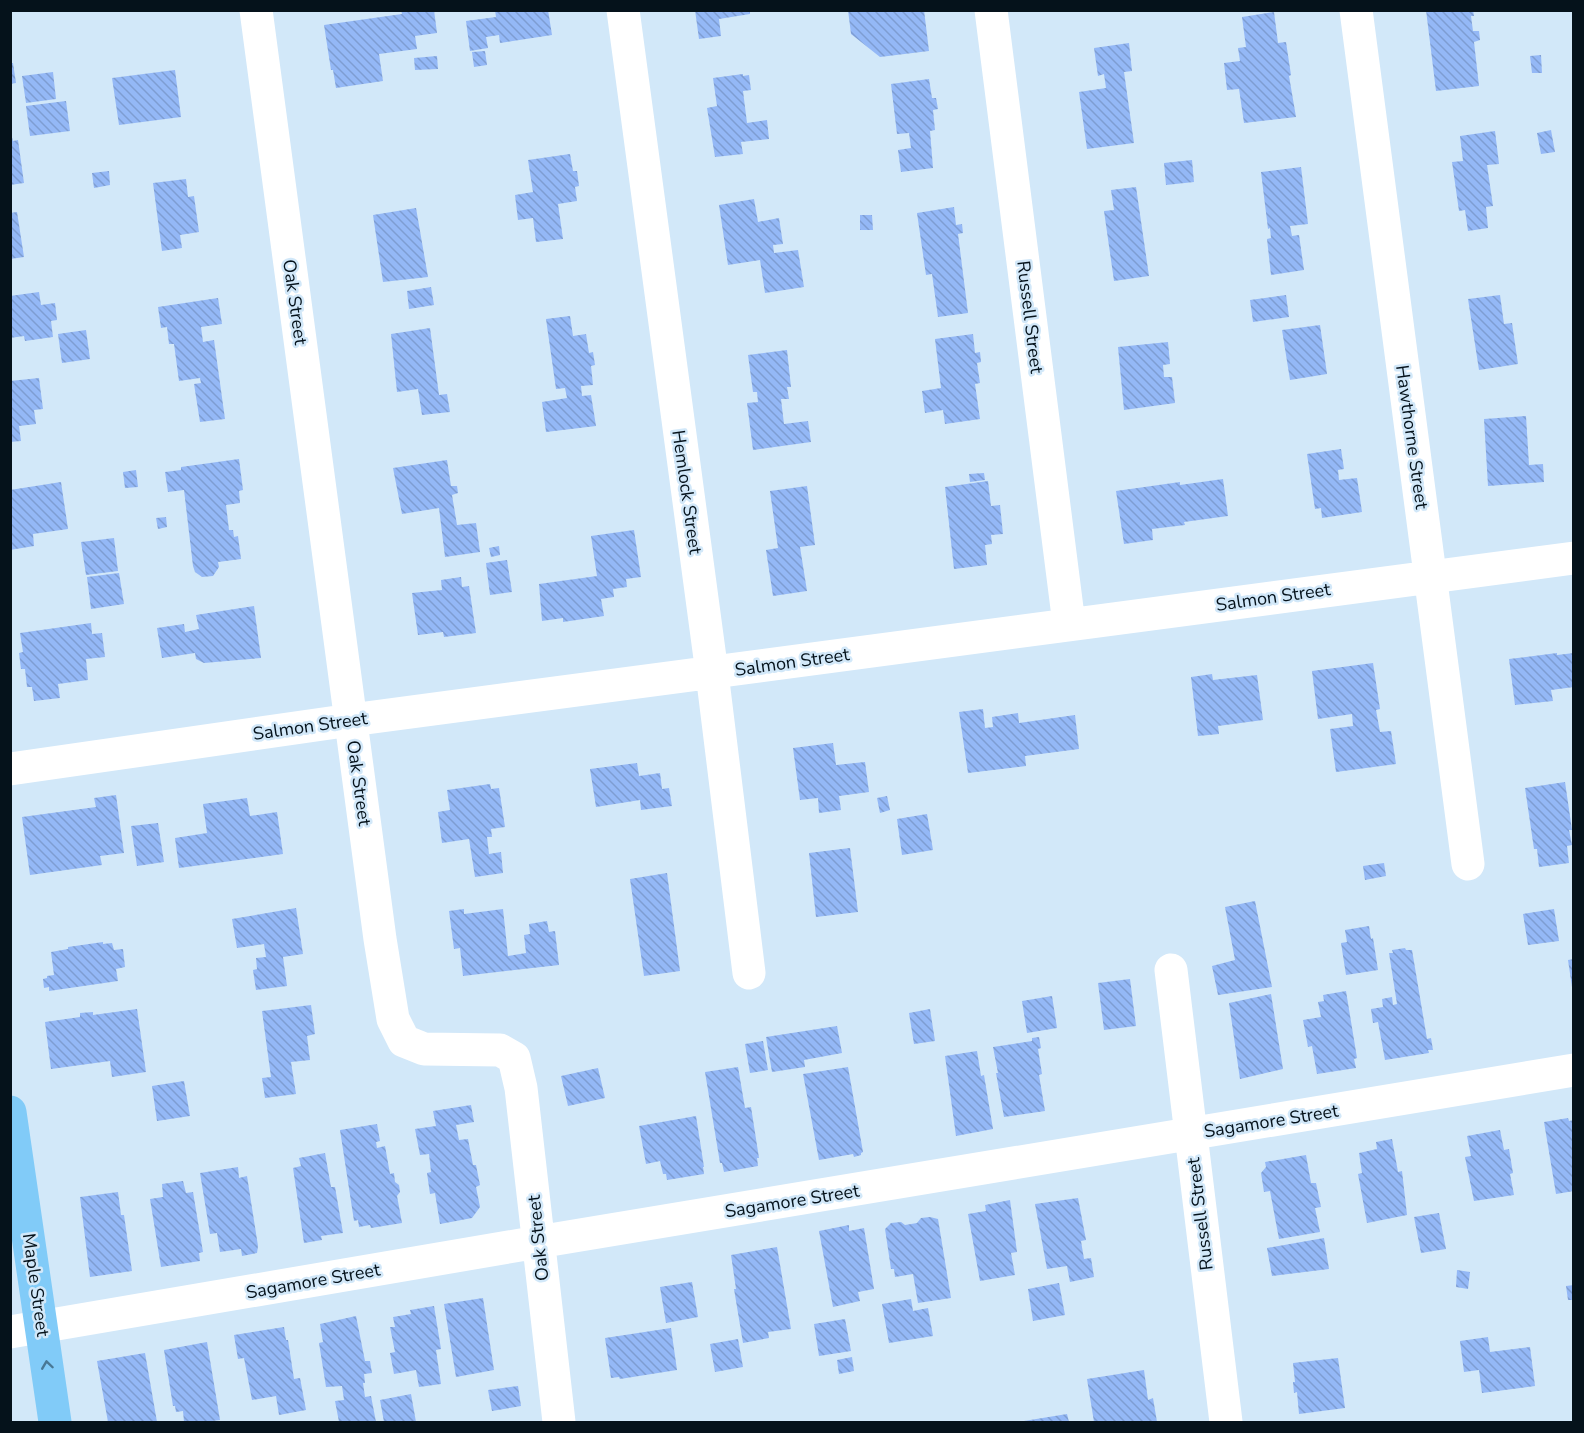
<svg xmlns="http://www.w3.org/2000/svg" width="1584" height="1433" font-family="'Nunito Sans',sans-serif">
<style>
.building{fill:url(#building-back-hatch)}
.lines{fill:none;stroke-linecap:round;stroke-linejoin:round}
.minor{stroke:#fff;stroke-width:33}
.major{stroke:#81cbf8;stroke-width:33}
.oneway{stroke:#497895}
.labels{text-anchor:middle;stroke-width:5;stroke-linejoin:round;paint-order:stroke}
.street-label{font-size:18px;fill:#05121b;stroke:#d2e8f9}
</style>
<defs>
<pattern id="building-back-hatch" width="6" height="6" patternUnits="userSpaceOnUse" patternTransform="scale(1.5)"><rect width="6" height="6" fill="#94b8f6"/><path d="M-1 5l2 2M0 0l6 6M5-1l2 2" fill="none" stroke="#7e9dd2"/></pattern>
</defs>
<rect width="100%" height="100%" fill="#d2e8f9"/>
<path class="building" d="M401 10H434L437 33 415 36 417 49 379 54 383 81 336 88 333 70H331L324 25 402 14Z
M495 10H548L552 35 500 43 499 35 486 37 488 48 470 51 466 21 496 17Z
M695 10H750V14L719 19 721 36 699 39Z
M848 10H924L929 51 880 57 851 34Z
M1426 10H1473L1474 16H1471L1473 31H1479L1480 40 1474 42 1479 86 1436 91Z
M1274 12 1278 43 1286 42 1291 75 1289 76 1296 117 1244 123 1239 89 1227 90 1224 63 1240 61 1238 48 1246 47 1242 17Z
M1129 43 1132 71 1124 72 1134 143 1087 149 1079 92 1106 88 1104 74 1098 76 1094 48Z
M485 51 487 65 474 67 472 52Z
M1541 55 1542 73H1532L1530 56Z
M437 56 438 69 415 70 414 58Z
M10 63H13L16 83 10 84Z
M175 70 181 117 119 125 112 78Z
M53 72 56 99 26 103 22 76Z
M743 74V76L749 75 751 90 743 91 747 123 767 120 769 139 741 142 743 154 715 157 707 108 717 106 713 78Z
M929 79 932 98H936L938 109 933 110 935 130 930 131 933 168 901 172 898 150 911 148 909 133 897 134 891 84Z
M66 101 70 131 30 136 26 106Z
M10 130 13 141 18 140 24 183 10 185Z
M1551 130 1555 152 1541 154 1537 133Z
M1495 131 1499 164 1487 165 1493 206 1486 207 1488 228 1468 231 1465 210 1459 211 1452 162 1463 161 1460 136Z
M570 154 573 171H577L579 186 575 187 577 201 558 204 563 239 536 242 533 218 518 220 515 195 533 192 528 160Z
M1192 160 1194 182 1166 185 1164 163Z
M1301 167 1308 224 1290 226 1292 236 1299 235 1304 270 1271 275 1267 239 1271 238 1270 228 1268 229 1261 172Z
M109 171 110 185 94 188 92 173Z
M186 179 188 197 194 196 199 232 180 235 182 248 162 251 153 183Z
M1136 187 1149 276 1114 281 1104 211 1114 210 1111 190Z
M754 199 758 222 779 218 783 244 773 245 774 253 798 250 804 287 765 293 760 260 728 265 719 205Z
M954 207 956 225 962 224 963 233 958 234 968 313 938 317 932 274 926 275 917 213Z
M416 208 428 277 383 282 373 215Z
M17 212 24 257 10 259V213Z
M860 215H872L873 230H860Z
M431 287 434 305 409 309 407 291Z
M39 292 41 305 55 303 57 320 51 321 53 337 25 341 24 336 10 338V296Z
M1286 295 1289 317 1253 322 1250 300Z
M1500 295 1504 324 1512 323 1518 364 1479 370 1468 299Z
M218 298 222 324 201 327 203 342 214 340 225 419 200 422 194 384 201 383 200 378 179 381 174 344H169L167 327 161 328 158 307Z
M570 316 573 336 586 334 589 353 593 352 595 365 591 366 593 385 581 386 582 396 591 395 596 426 546 432 542 402 567 398 565 388 556 389 546 319Z
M1320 325 1327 374 1290 380 1282 330Z
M430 328 439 395 447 394 450 412 422 415 418 389 397 392 391 334Z
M86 330 90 359 62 363 58 334Z
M973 334 975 353 980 352 981 362 977 363 980 383 975 384 980 419 945 424 943 410 925 413 922 391 941 388 935 339Z
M1168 342 1170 364 1163 365 1164 377H1172L1175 403 1124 410 1118 347Z
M787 350 791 387H787L789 399H781L784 424 808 421 811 442 753 450 747 403 758 402 757 392H753L748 355Z
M39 378 43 409 34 410 36 424 19 426 21 441 10 442V381Z
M1526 416 1529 465 1543 464 1544 482 1488 486 1484 419Z
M1341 449 1344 469 1338 470 1339 480 1357 478 1362 512 1322 518 1321 508 1315 509 1307 454Z
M239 459 243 490 239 491 240 503 226 505 229 530H233L234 537 238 536 241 559 218 562 219 567 213 576 202 577 195 572 193 566 184 490 168 492 165 472 181 470V467Z
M447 460 451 486H457L458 493 452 495 457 525 476 523 480 552 445 557 439 508 402 514 393 468Z
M136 470 138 487 125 488 123 472Z
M984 473 985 480 970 482 969 474Z
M1223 479 1228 516 1184 522 1185 525 1152 529 1153 540 1124 544 1116 491 1180 482V485Z
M988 481 991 506 1000 505 1003 534 991 535 992 544 985 545 987 565 954 569 945 487Z
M61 482 68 529 33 534 34 546 10 550V490Z
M807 486 815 545 800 547 807 591 773 596 766 550 778 548 770 491Z
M166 517 167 527 158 529 156 518Z
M634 530 641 577 626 579 627 587 613 589 614 597 601 599 604 616 563 622V618L542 621 539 584 597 576 591 536Z
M114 538 118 571 86 575 81 542Z
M499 546 500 555 491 557 489 548Z
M507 560 512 592 490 595 486 563Z
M119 573 124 604 91 609 87 577Z
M461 577 462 587 469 586 476 633 444 637 443 632 418 635 412 593 442 590 441 580Z
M254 606 261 658 204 663 196 659 195 653 162 658 157 628 184 624 185 632 199 629 196 615Z
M91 623 92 634 102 633 105 657 86 659 88 680 58 684 60 698 34 701 32 687H27L25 669H21L19 653 23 652 20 633Z
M1557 653V655L1574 653V687L1551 690 1553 701 1515 705 1509 659Z
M1373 663 1380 709 1376 710 1380 732 1391 731 1396 764 1336 772 1330 729 1353 726 1352 714 1318 719 1312 671Z
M1212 674 1213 680 1257 675 1263 720 1218 726 1219 734 1198 736 1191 677Z
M983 709 985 728 993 727 992 717 1018 713 1019 723 1075 715 1079 749 1025 756 1026 766 968 773 959 712Z
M833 743 836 765 865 762 869 792 839 796 841 810 819 813 818 798 800 800 793 748Z
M637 763 639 776 660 773 662 789 669 788 672 806 641 810 640 800 596 807 590 769Z
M1565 782 1572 830H1569L1572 845 1567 846 1569 863 1539 867 1537 849H1534L1525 788Z
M490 784 491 789 499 788 505 827 491 829 492 837H487L489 854 501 852 503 873 475 877 469 839 442 843 438 812 450 810 447 790Z
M116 795 124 853 100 856 102 865 30 875 22 817 96 807 94 798Z
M887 796 890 810 880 813 877 798Z
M247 798 250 816 277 812 283 854 179 868 175 838 207 833 203 804Z
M927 814 933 850 902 855 897 819Z
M158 823 164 862 137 866 131 826Z
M850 848 858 912 816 917 809 853Z
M1384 863 1386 876 1365 880 1363 866Z
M667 873 680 971 644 976 630 879Z
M1255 901 1272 987 1218 995 1212 966 1235 960 1225 907Z
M296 908 303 954 283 957 287 986 256 990 253 970 257 969 256 958 266 957 264 944 237 948 232 919Z
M464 909V914L503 909 508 956 526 953 524 935 530 934 529 924 547 921 549 932 555 931 559 965 463 976 460 948 454 949 449 911Z
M1554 909 1559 941 1528 945 1523 914Z
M1369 926 1371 939 1373 938 1378 970 1346 975 1341 943 1347 942 1345 930Z
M103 942V944L112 943 114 950 123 949 125 967 116 969 118 981 49 991V987L44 988 43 979 47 978V976L54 975 51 952 68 949V947Z
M1405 948 1406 950H1412L1427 1039 1431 1038 1433 1050H1428L1429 1053 1385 1060 1378 1022 1373 1023 1371 1009 1383 1007 1382 999 1392 997 1393 1005 1397 1004 1389 953H1393L1392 950Z
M1574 959V987H1572L1568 960Z
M1130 979 1136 1026 1104 1030 1098 983Z
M1346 991 1357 1058 1354 1059 1356 1068 1317 1074 1312 1046 1308 1047 1303 1020 1321 1017 1318 1002 1324 1001 1323 995Z
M1271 994 1283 1069 1240 1079 1229 1003Z
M1052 996 1057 1028 1027 1033 1022 1001Z
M311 1005 315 1034 307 1036 310 1060 291 1062 296 1094 265 1098 262 1078 271 1077 262 1011Z
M137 1009 146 1072 112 1077 110 1061 51 1069 45 1022 80 1017V1013L93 1012V1015Z
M930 1009 935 1041 914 1044 909 1013Z
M837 1026 842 1053 804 1060 805 1067 772 1072 766 1037Z
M1039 1037 1041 1048 1038 1049 1042 1074 1039 1075 1045 1111 1004 1117 996 1073H998L993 1047 1032 1041V1038Z
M763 1041 768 1070 750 1073 745 1044Z
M977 1051 981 1076 984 1075 993 1129 956 1136 945 1056Z
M738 1067 745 1108 751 1107 759 1158H757L758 1166 724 1172 722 1163H720L705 1072Z
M848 1067 863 1152 861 1153V1155L854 1157 853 1154 819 1160 803 1074Z
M598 1068 605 1098 568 1106 561 1076Z
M184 1081 190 1116 157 1121 152 1086Z
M471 1105 474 1122 456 1125 459 1140 468 1139 473 1165H476L480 1185 476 1187 480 1207 472 1218 440 1224 435 1193 430 1194 427 1173 431 1172 429 1154 420 1155 415 1129 436 1126 433 1111Z
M696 1116 704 1167H703L704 1174 667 1180 666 1174H663L660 1161 646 1164 639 1126Z
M1568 1118 1569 1121 1574 1120V1191L1556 1194 1544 1122Z
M377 1124 380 1141 376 1142 377 1148 385 1146 390 1174 394 1173 395 1182 399 1185 400 1192 397 1196 402 1223 371 1228 370 1225 359 1227 358 1220 354 1221 340 1130Z
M1500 1130 1504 1150 1509 1149 1513 1173 1510 1174 1514 1195 1474 1201 1465 1157 1471 1156 1467 1136Z
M1392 1139 1398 1172 1402 1171 1407 1215 1367 1223 1358 1174 1362 1173 1359 1153 1377 1149 1376 1142Z
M325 1153 331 1187H335L343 1233 321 1236 322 1240 304 1243 293 1168 301 1166 299 1158Z
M1306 1155 1311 1183H1316L1321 1207 1315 1208 1320 1232 1279 1239 1270 1191 1264 1192 1261 1173 1266 1167 1265 1162Z
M238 1167 239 1178 247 1176 258 1246 257 1253 242 1256 241 1249 220 1252 217 1233 210 1234 200 1173Z
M183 1181 186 1193 193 1192 203 1252 199 1253 200 1261 161 1267 150 1199 163 1197 162 1184Z
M118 1192 121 1215H124L132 1271 90 1277 80 1197Z
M1078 1198 1086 1240 1081 1241 1084 1259 1091 1258 1094 1277 1070 1282 1067 1266 1047 1269 1035 1204Z
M1010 1200 1017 1252 1011 1253 1015 1275 980 1281 968 1214 986 1211 985 1205Z
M1439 1213 1446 1249 1421 1253 1414 1217Z
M930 1217 938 1219 951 1298 918 1303 913 1274 895 1277 894 1269H891L885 1229 891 1223 901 1222 905 1225 917 1223 921 1218Z
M849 1225V1231L864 1228 874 1289 858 1292 860 1301 833 1307 819 1231Z
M1324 1238 1329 1269 1272 1276 1267 1248Z
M777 1247 791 1329 768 1332 769 1338 743 1343 734 1289H736L731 1255Z
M1457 1270 1470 1272 1468 1289 1456 1287Z
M692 1282 698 1317 666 1323 660 1287Z
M1059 1283 1065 1315 1033 1321 1028 1289Z
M1574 1285V1300H1568L1566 1286Z
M483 1298 494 1370 456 1377 444 1304Z
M911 1299 913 1311 928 1308 933 1336 889 1343 882 1304Z
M434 1306 441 1349 436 1350 441 1384 419 1387 416 1370 394 1374 390 1353 395 1352 390 1327H395L393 1317 411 1314 410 1310Z
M356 1316 365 1361H370L372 1373 364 1374 365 1383H363L365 1397 371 1396 376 1422H339L335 1401 344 1400 342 1386 326 1387 319 1343 323 1342 320 1324Z
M845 1319 851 1351 819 1356 814 1324Z
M284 1327 286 1340H288L294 1379 300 1378 306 1410 279 1415 276 1396 252 1400 244 1358 238 1359 234 1335Z
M671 1328 677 1370 620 1379 619 1377 611 1378 605 1338Z
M1488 1337 1490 1352 1530 1347 1535 1386 1482 1393 1479 1370 1464 1372 1460 1341Z
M738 1339 743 1367 715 1372 710 1344Z
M207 1342 220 1420 205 1422H184L183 1411 176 1412 175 1406H173L164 1350Z
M145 1353 157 1422H108L97 1361Z
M852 1357 854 1371 839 1374 837 1360Z
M1338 1358 1345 1408 1299 1414 1297 1392 1294 1393 1293 1382H1295L1293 1363Z
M1144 1370 1148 1400 1153 1398 1157 1422H1094L1087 1379Z
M518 1386 521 1406 492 1411 488 1390Z
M411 1394 416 1422H384L380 1400Z
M1067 1414 1069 1422H1024V1421Z"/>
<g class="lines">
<path class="minor" d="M256 10 380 939 393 1019 404 1041 424 1049 500 1050 514 1058 521 1088 559 1422
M623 10 712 673 749 973
M991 10 1069 624
M1356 10 1468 864
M10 769 351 720 1574 558
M1171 970 1226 1422
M10 1332 538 1242 1574 1070"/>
<path class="major" d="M10 1112 55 1422"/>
</g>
<defs><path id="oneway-chevron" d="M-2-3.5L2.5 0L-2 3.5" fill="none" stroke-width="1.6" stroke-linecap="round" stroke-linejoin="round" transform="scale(1.5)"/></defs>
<use class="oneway" href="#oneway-chevron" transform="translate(47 1365) rotate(-98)"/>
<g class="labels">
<g class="street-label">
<text transform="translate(295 302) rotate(82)" y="6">Oak Street</text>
<text transform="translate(1030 317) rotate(83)" y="6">Russell Street</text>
<text transform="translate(1412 437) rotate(82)" y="6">Hawthorne Street</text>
<text transform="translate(687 492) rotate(82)" y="6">Hemlock Street</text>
<text transform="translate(1273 597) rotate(-8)" y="6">Salmon Street</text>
<text transform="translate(792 662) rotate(-8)" y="6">Salmon Street</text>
<text transform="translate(310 726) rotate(-8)" y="6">Salmon Street</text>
<text transform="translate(359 783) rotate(82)" y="6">Oak Street</text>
<text transform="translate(1271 1121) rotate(-9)" y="6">Sagamore Street</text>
<text transform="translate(792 1201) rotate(-9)" y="6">Sagamore Street</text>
<text transform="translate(1200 1214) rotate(-97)" y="6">Russell Street</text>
<text transform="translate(538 1238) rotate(-96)" y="6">Oak Street</text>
<text transform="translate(313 1281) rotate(-10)" y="6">Sagamore Street</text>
<text transform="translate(36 1285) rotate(82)" y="6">Maple Street</text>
</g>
</g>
<rect width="1584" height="1433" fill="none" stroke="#05121b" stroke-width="24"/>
</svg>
